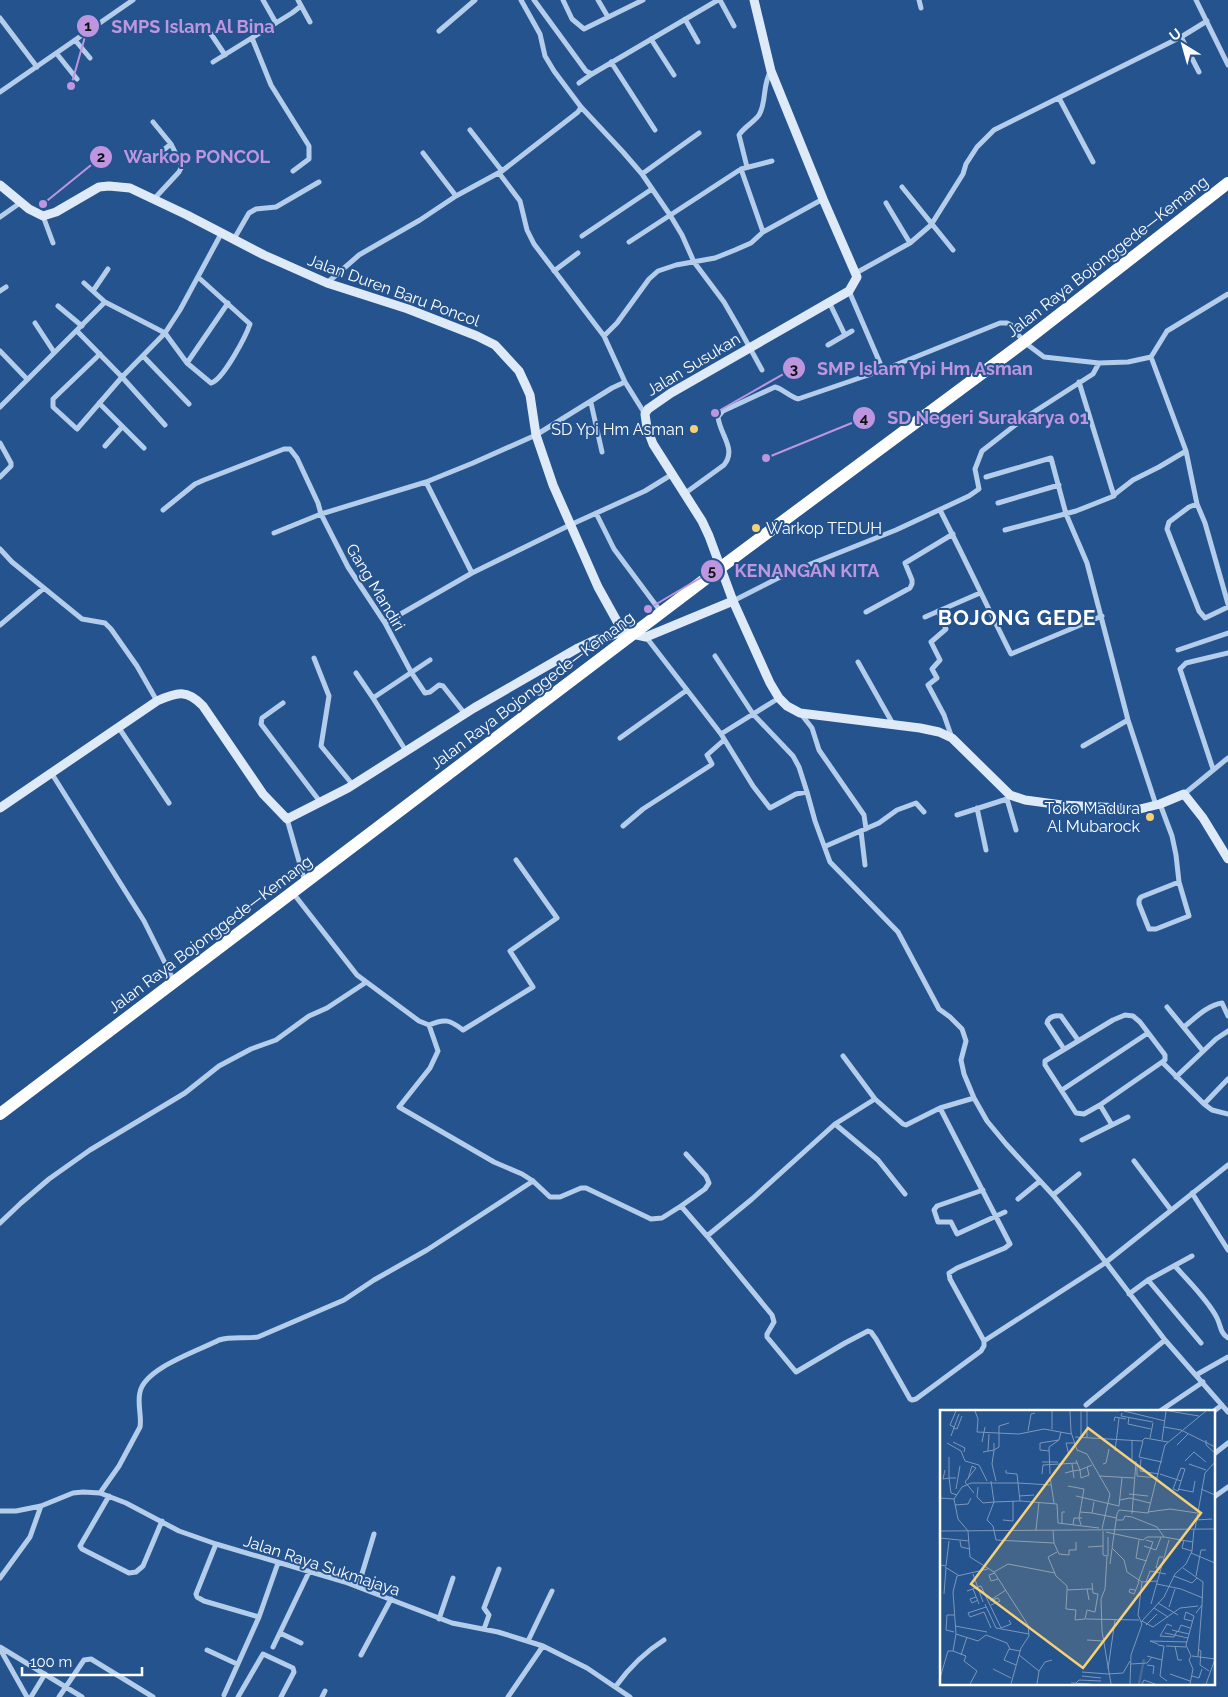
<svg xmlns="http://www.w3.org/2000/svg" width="1228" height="1697" font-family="Raleway,sans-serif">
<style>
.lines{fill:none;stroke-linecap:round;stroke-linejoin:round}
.street{stroke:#b3cdeb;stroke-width:5}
.secondary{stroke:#dfeaf9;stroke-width:9}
.highway{stroke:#fff;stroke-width:12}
.poi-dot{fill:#f6d077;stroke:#24538e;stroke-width:2}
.labels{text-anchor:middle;stroke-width:4;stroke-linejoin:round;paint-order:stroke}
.street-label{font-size:16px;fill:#fff;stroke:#24538e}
.poi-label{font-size:16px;fill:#fff;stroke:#24538e;text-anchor:end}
.district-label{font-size:21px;font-weight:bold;letter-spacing:1px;fill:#fff;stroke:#24538e}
.inset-river{fill:none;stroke:#476992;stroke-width:2.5}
.inset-road{fill:none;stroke:#7c98bb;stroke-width:1}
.view{fill:#f6d077;fill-opacity:0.15;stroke:#f6d077;stroke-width:2.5}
.inset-edge{fill:none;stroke:#fff;stroke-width:2.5}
.leader{fill:none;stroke:#bd96df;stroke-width:2}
.callout-dot{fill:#bd96df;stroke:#24538e;stroke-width:2}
.mark-label{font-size:15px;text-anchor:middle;font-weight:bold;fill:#111}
.callout-label{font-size:18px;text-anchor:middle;font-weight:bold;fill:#bd96df;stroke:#24538e;stroke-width:4;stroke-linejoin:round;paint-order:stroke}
</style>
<rect width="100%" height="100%" fill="#24538e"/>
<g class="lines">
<path class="street" d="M263 0 276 23
M298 0 310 22
M521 0 540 34 545 56 554 71 581 107 623 152 642 174 670 215 682 235 694 262 724 302 739 328 762 370
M534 0 586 71 592 74 718 0
M563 0 572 19 584 29 643 0
M598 0 608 17
M720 0 734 26
M919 0 921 8
M1196 0 1228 65
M0 18 37 67
M685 19 698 42
M205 25 225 55
M439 31 475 0
M1181 37 1199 72
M252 38 271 85 309 146V159L293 171
M651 39 674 75
M75 40 90 58
M57 54 77 79
M213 62 292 13 301 6
M611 62 655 130
M579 83 592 74
M0 92 133 0
M1059 98 1093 162
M153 122 171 144
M470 130 502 171
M423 153 456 196
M747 167 739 135C744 127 753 123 759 115 767 102 762 84 771 71
M741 169 763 232
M499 173 520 201 527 230 534 244 604 336 625 382 645 414
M642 174 699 133
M902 187 953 250
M154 199 179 172 182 166 171 144 161 152
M886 203 910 243
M43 216 53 243
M0 217 20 203
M582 236 652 189
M234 239 249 213 256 209 276 207 319 182
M629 242 741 169 772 161
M554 271 578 253
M856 273 910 243 931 225 963 174 966 164 977 147 994 130 1181 37 1207 21
M198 277 250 324C246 336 223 380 211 383L187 363 165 333 180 310 221 234
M327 283 359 255 420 220 456 196 502 171 578 112 581 107
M0 291 6 287
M93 291 108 269
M849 291 883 370
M829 302 845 335
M58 306 82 326
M35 323 54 352
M77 331 122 377 165 333 105 302 84 283
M604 336 617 323 649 279 658 271 676 265 715 258 735 250 751 243 763 232 823 199
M828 345 852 331
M0 351 27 379
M100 354 53 399V407L77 429 122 377 165 425
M143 356 189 404
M1151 357 1186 451 1197 504 1205 523 1228 604
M187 363 228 303
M99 403 144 448
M591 403 602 452
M0 407 105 302
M0 443 11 463V466L0 477
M105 446 122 427
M986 477 1051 458 1066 514 1087 563 1128 720 1156 805
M684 494 724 465C737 449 720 435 718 417L723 411 775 387C783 389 789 396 798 399L883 370 1000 323H1007L1011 325 1024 342 1044 357 1099 363 1128 362 1151 357 1167 331 1228 294
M1115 494 1133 480 1159 467 1186 451
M998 503 1059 485
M1197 504 1189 507 1169 522 1167 529 1199 611 1205 618 1228 607
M163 510 195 484 204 480 284 449H290L297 458 318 503 321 514 348 567 385 623 411 672 425 693 430 692 439 685 443 686 465 714
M940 510C964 557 987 606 1011 654L1102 616
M596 513 614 549 661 612
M1005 530 1076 511 1114 496 1079 382
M274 533 321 514 426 482 473 463 536 435 612 388 625 382
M0 549 12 562 82 619 105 623 111 629 137 666 157 701
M472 573 570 525 645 491 671 475
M733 601 788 573 896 530 969 496 979 489 975 469 982 451 1023 419 1093 374 1099 363
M938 611 946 629 931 642 940 660 932 669 937 678 928 685 944 715 952 738
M866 612 910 588 912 584V580L905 563 953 534
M925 617 980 593
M385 623 472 573 426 482
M0 625 44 588
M646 637 721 734 753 786 770 808 796 794 807 792 815 821 830 862 898 932 939 1009 950 1017 962 1029 966 1041 961 1060 964 1074 974 1098 987 1121 1006 1144 1053 1195 1079 1227 1165 1340 1228 1412
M1178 650 1228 633
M715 656 753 714 793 756 799 767 807 792
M314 658 329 696 321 746 353 785
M858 662 893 724
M356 673 373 698
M283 703 262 718 261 724 321 803
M801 714 812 728 819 750 864 815 866 829
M119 728 169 803
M721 734 779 698
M620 738 687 690
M1083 746 1128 720
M406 751 373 698 430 660
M1213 769 1180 669 1186 663 1228 653
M52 774 144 921 174 981
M1184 794 1228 758
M1007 799 1016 830
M1160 804 1172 836 1176 855 1179 882 1189 916 1156 929H1149L1139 904V900L1141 897 1179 882
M977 808 986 850
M957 815 1007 799 1010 795
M287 819 305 882
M623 826 643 809 711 765 712 764 707 755 724 740
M861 831 865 865
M826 846 879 823 897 810 916 803 924 812
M293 893 357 975 419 1021 429 1025C445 1018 450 1020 463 1030L533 987 510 951 557 918 516 860
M1167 1007 1203 1051
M1125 1015 1133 1016 1140 1022 1165 1055V1060L1100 1105 1084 1114 1076 1113 1045 1065V1061L1113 1020Z
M429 1025 438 1051 430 1068 399 1107 494 1162 522 1174 533 1181 550 1197H560L581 1188H586L651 1219 662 1218 681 1206 707 1236 752 1199 835 1124
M1184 1027C1195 1018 1208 1005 1222 1003L1228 1016
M1064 1049 1047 1023C1048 1017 1055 1015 1061 1016L1078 1040
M843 1056 875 1099 903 1124 906 1125 940 1108 974 1098
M1163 1063 1204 1104 1212 1110 1228 1114
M1176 1077 1216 1039 1228 1031
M1062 1090 1148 1033
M875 1099 835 1124 878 1160 905 1194
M1204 1104 1228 1079
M1100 1105 1112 1125 1128 1117
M1082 1140 1112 1125
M1134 1161 1171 1210
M983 1190 937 1206 934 1210 938 1222H951L957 1234 1005 1212
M1192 1193 1228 1250
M1053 1195 1079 1174
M1018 1199 1040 1181
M681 1206 705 1189 709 1183 706 1176 686 1154
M0 1223 21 1203 49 1179 90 1150 185 1093 219 1066 251 1049 276 1040 309 1016 327 1008 365 983
M707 1236 772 1315 774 1322 767 1334V1337L796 1372 845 1343 868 1331 871 1332 876 1339 910 1399 912 1400 916 1399 981 1351 984 1346V1341L950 1279 949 1273 957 1268 1005 1248 1010 1244 940 1108
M1175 1266C1188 1281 1208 1300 1217 1318 1221 1326 1220 1333 1228 1338
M1148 1280 1201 1343
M1129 1294 1148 1280 1192 1256
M984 1341 1105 1263 1228 1165
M1196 1375 1228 1357
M1086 1405 1165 1340
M1160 1411 1203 1382
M1214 1411 1222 1405
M1214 1454 1228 1443
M100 1493 119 1466 140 1427C142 1416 137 1404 140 1392 145 1368 198 1351 219 1340 232 1336 245 1339 258 1337L344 1300 374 1280 427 1250 533 1181
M109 1496 80 1546 82 1549 129 1573 136 1572 143 1566 162 1521
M1214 1497 1228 1487
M0 1511H16L41 1506 73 1493 83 1492 100 1493 126 1503 179 1531 216 1544 345 1582 452 1623 498 1632 543 1646 587 1668 630 1697
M216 1544 196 1594 197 1597 204 1601 259 1617
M0 1578 30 1537 41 1506
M358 1587 374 1534
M439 1619 453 1578
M484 1629 489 1615 484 1608 499 1569
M280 1633 301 1643
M528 1641 552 1591
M0 1647 82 1697
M273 1647 309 1572
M0 1649 27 1697
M207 1650 237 1664
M361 1655 391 1599
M616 1686C629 1668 645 1652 664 1640
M224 1695 259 1617 278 1563
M31 1697 45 1674
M59 1697 84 1660 91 1659 153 1697
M238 1697 263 1654 293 1668 294 1672 281 1697
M322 1697 325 1691
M508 1697 543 1646"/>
<path class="secondary" d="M754 0 771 71 823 199 857 277 849 291 671 393 648 409 645 414 647 428 653 444 702 521 709 536 733 601 770 683 779 698 787 706 800 713 920 728 939 732 952 738 1010 795 1025 800 1062 805 1140 809 1160 804 1184 794 1203 818 1228 859
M0 185 29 209 43 216 56 212 99 187 109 186 130 188 187 215 264 255 327 283 408 309 477 336 495 345 519 371 526 386 530 395 536 435 553 485 598 587 623 632
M0 808 157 701C177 692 187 689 203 706L263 794 287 819 348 788 474 708 578 648 595 640 623 632 646 637 733 601"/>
<path class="highway" d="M0 1114 720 568 1024 342 1228 183"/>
</g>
<g class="poi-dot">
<circle cx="694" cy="429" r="5"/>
<circle cx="756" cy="528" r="5"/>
<circle cx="1150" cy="817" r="5"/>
</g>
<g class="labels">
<g class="street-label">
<text transform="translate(1107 256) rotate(-38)" y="6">Jalan Raya Bojonggede—Kemang</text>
<text transform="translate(394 290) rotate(20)" y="6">Jalan Duren Baru Poncol</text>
<text transform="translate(693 364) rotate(-31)" y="6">Jalan Susukan</text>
<text transform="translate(376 587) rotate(59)" y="6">Gang Mandiri</text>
<text transform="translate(532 690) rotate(-37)" y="6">Jalan Raya Bojonggede—Kemang</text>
<text transform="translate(210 934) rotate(-37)" y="6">Jalan Raya Bojonggede—Kemang</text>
<text transform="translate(322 1565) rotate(18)" y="6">Jalan Raya Sukmajaya</text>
</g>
<g class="poi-label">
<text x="684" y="435">SD Ypi Hm Asman</text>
<text x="766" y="534" text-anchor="start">Warkop TEDUH</text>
<text x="1140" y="814">Toko Madura<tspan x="1140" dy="18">Al Mubarock</tspan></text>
</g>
<g class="district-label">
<text x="1017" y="625">BOJONG GEDE</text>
</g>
</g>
<g transform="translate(940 1410)">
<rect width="275" height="275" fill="#24538e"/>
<path class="inset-river" d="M199 274 204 249"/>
<path class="inset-road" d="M35 1 38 9 37 22 79 24 104 19 131 24M112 1V19M130 1 131 22 137 40 147 44 170 84 162 119M141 1V26M143 1H179M147 1V27M184 1 225 11M229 1 259 6M182 3 181 6 213 12M189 7 188 14 211 19M174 11 175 7 186 9M14 17 10 15 16 1M224 17 241 20M13 18 17 19 22 6M241 20 275 37M88 21 91 4 95 3M11 26 19 4M135 27 202 31 205 28 228 32M210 28 213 13M192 30V51M222 30 226 1M266 30V35L275 43M13 32 25 38 24 42M42 32 45 17M7 33 21 41 25 51 39 55 47 71M237 35 248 24M48 41 49 24M109 41 100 40V33L119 30M175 41 179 8M43 42 54 40V33M129 45 126 33H135M9 47V68H16M199 47 222 52M199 47 203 31M201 49 200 61 219 64M245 51 254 42 266 52M102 52H118M132 54 133 61 140 60 136 50M163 54 166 53 169 39M249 54 266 60M197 56V66L218 68M147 57 149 65 141 68 140 60 152 55M241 58 245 59 238 81 233 79ZM5 60 3 69 9 68 11 83 17 85M66 60V63L77 64 78 73 111 75M125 63 133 61 134 68M102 64 103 55 137 53M110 64 109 37 119 30 121 22M220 64 241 71M159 66 194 68M110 67 114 93M28 69 32 56 36 58M51 71 54 92 80 91M56 71 52 54 54 40 59 37V16L69 13M128 76 144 79 139 108 141 115M38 77 37 87 43 93 54 92 47 110 53 116 56 130 114 133M16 79 20 56M238 79 253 82 255 71M261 79 275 85M34 83 25 72 36 58M189 84 208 86M79 86 94 85M136 86 179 96M0 88 14 89 22 77 31 73H78L80 91 117 94 118 113 159 118M14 89 18 109 28 121 30 147 54 162 88 215 89 226 81 238 71 274M180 90 190 88 210 93M15 95 28 94 31 88M179 96 182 68M140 102 152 103 154 92M208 102 230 99 257 103M152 103 177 108M192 104 196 51M63 110 73 111V91M177 110H183L185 106 192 107 217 117 224 127M256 110 272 109M122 114V102H125M133 115 134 108H142M255 119 265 63 275 52M96 120 99 92M113 120 114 133 119 144 129 145V140H136V132M0 121 275 119M163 121V145L167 146 165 179 161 189 162 221 171 274M166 122 203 130 207 127H224L253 132M0 128 29 131M199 130 196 148 207 151M244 130 242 138 252 141M20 131 21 137 30 139M204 136 216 140 221 127M148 137 163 136M117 142 108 147 116 166 127 176V180L147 179M251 143 275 153M168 146V127M170 154 172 139M0 155 6 156 9 131M5 157 18 165M219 158H216L219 147H223M243 158 263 172 262 195 256 203M54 162 68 154 115 163M55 163 49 165 51 171 58 169M33 164 43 192M234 166 252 173 257 168M256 166 261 140H266M198 172 213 132 206 130M202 172 217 171M206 172 210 161 226 164M152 173 153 183 158 184M217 174 241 179 263 188M33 179 39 194M127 180 126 199 136 200 135 210 145 209 147 200 155 202 158 184M195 180 190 179 189 182 194 184 199 172M27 181 41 176 48 191M4 184 6 158M36 187 30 189 32 193 38 190M52 189 66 180M149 190 147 179H152M48 191 61 218 71 214 69 210M50 191 58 188 60 191 51 195M218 193 238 205M45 194 56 218 89 224M211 194 229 130M229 197 235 179M214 198 228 207M44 202 30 207 28 203 46 197M44 202 51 218M146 209 199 210M202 211 213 217 240 198 258 196M201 212 224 187 235 164 246 154 252 141 254 119M206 215 217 204M15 216 47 222M232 216 227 214 220 226 234 227 237 221M232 220 249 224M14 222 6 220 7 205H14M238 222 241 215 250 218M225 223 248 228M16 224 38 231 46 225 67 233 70 239M147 230 163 231M218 234 210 231 247 232M218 235 224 236 222 250M226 236 246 237M235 236 238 250H242M258 239 261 241 260 255 269 261M13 241 16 224 13 182 17 166 48 159M21 245 27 227M79 245 99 261M207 246 222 250 220 266 227 271M251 246 246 235 254 206 246 202 244 209 252 211M252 246 275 249M258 246 262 195M191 254 207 253 212 247M76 255 64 250 69 239 80 241M207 255 214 256 213 264M53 259 71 268M168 259 175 210M142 262 168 264M168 264 183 263 190 251M230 264 250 271M142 266 161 268M252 266 259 268 262 259M0 268 8 241H13L26 246 24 251 37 261 30 274M131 273 151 274M136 273 139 270 161 271M97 274 99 261 105 252 112 250M190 274 191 245 202 214 198 205 202 172 187 162 184 150 172 138 177 104 179 100 208 103 225 35 266 1M202 274 204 270 215 274M250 274 253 259 249 250 251 246M266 274 275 249"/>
<path class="view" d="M148 18 261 103 143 258 31 174Z"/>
<rect width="275" height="275" class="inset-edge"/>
</g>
<path class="leader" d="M71 86L88 26M43 204L101 157M715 413L794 368M766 458L864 418M648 609L712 571"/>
<g class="callout-dot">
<circle cx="71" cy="86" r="5"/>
<circle cx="43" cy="204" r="5"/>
<circle cx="715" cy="413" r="5"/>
<circle cx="766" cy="458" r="5"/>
<circle cx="648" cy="609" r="5"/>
<circle cx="88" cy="26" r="12"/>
<circle cx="101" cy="157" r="12"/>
<circle cx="794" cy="368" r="12"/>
<circle cx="864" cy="418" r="12"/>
<circle cx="712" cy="571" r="12"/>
</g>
<g class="mark-label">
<text x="88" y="31">1</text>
<text x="101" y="162">2</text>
<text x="794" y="374">3</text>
<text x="864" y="423">4</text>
<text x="712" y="576">5</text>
</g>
<g class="callout-label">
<text x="193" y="33">SMPS Islam Al Bina</text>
<text x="197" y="163">Warkop PONCOL</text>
<text x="925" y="375">SMP Islam Ypi Hm Asman</text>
<text x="988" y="424">SD Negeri Surakarya 01</text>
<text x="807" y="577">KENANGAN KITA</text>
</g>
<g transform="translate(1183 45) rotate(323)" stroke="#24538e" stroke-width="4" paint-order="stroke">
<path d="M0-4L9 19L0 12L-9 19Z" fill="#ffffff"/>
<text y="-8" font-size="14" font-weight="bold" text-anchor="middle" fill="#ffffff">U</text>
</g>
<path d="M22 1667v8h120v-8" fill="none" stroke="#ffffff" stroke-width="2.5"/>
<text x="30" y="1667" font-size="15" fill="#ffffff" stroke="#24538e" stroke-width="4" paint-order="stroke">100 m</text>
</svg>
